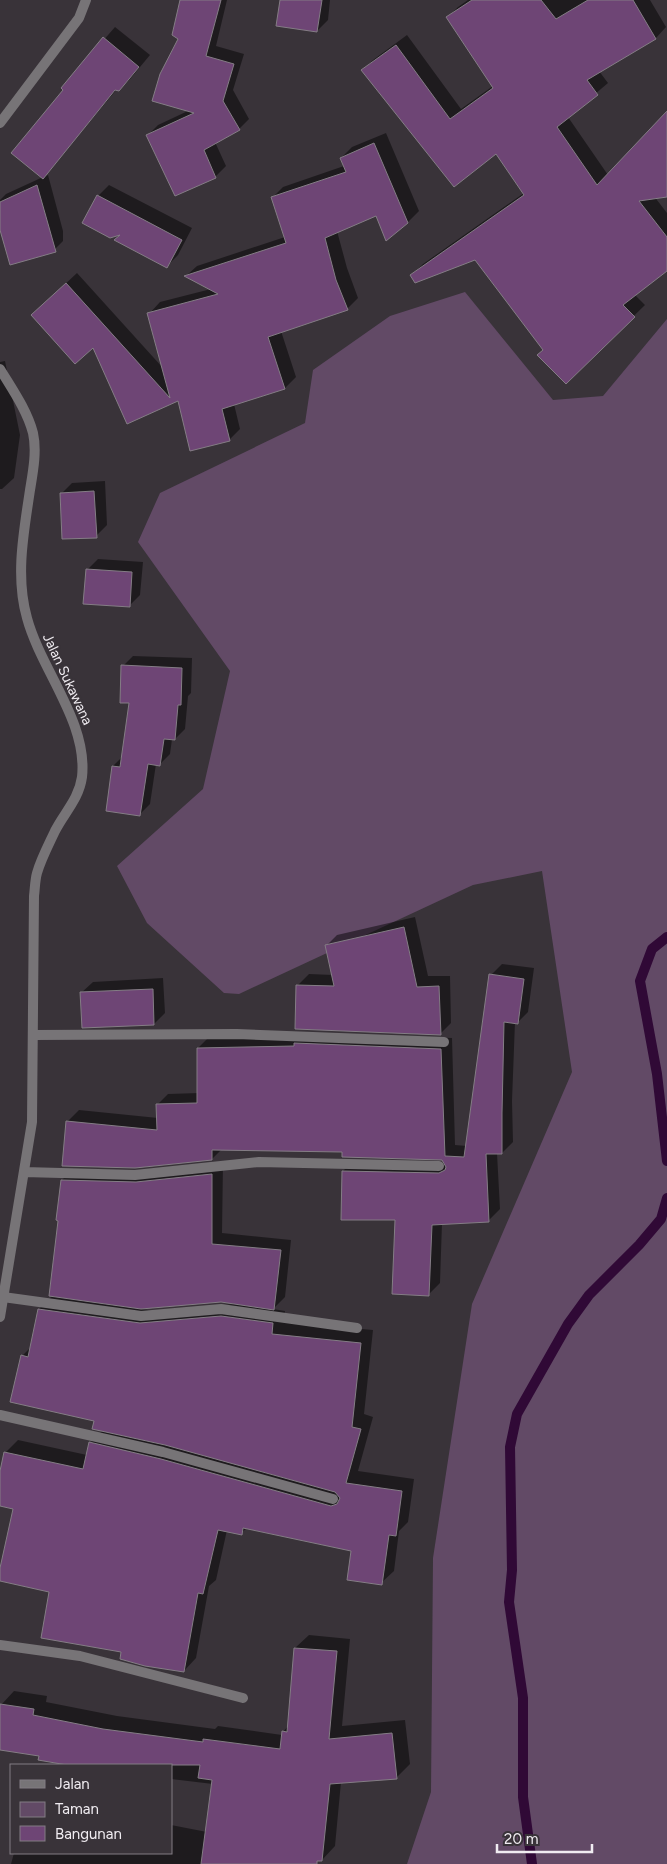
<svg xmlns="http://www.w3.org/2000/svg" width="667" height="1864" font-family="Figtree,sans-serif">
<style>
.green{fill:#624a66}
.shadow{fill:#0007;fill-rule:evenodd}
.lines{fill:none;stroke-linecap:round;stroke-linejoin:round}
.stream{stroke:#300936;stroke-width:10}
.building{fill:#6e4575;stroke:#847d85}
.minor{stroke:#777477;stroke-width:10}
.labels{text-anchor:middle;stroke-width:4.5;stroke-linejoin:round;paint-order:stroke}
.street-label{font-size:14px;fill:#f0ecf1;stroke:#393339}
</style>
<rect width="100%" height="100%" fill="#393339"/>
<path class="green" d="M465 292 553 400 603 396 667 319V1864H407L431 1792 433 1558 472 1304 572 1072 542 871 473 885 239 994 224 993 147 923 117 866 203 789 230 671 138 542 160 493 305 423 313 370 390 316Z"/>
<path class="shadow" d="M181 0H227L216 46 244 54 233 90 249 119 239 129 215 142 226 166 216 176 175 194 148 135 158 125 190 110 179 39Z
M281 0H330L328 20 317 31Z
M468 0H650L666 27 656 38 599 71 608 83 568 117 608 175 667 136V194L640 178 667 213V269L634 294 645 305 566 382 544 350 476 258 412 275 423 264 524 193 496 152 363 70 373 60 407 35 461 109 493 86 447 18 458 7Z
M115 27 150 55 130 79 119 90 117 89 43 177 48 175 63 231V241L52 252 0 225V200L6 194 43 177 65 90 62 88Z
M386 133 419 211 408 222 377 214 337 231 347 268 358 298 347 309 281 331 296 377 285 388 234 404 240 429 229 440 179 400 128 423 94 346 32 315 77 273 163 368 149 314 160 302 211 289 186 276 197 266 285 237 272 198 283 187 344 166 341 158 352 147Z
M109 185 192 228 178 255 167 266 123 233 98 196Z
M5 361 20 435 14 478 2 489H0V362Z
M105 481 107 525 96 536 61 494 72 483Z
M98 559 143 562 140 595 129 606 87 570Z
M133 656 192 658 191 693 188 696 185 729 175 739H172L170 754 159 765 156 764 150 804 139 815 113 766 122 757 130 702 123 666Z
M415 917 428 976H450L451 1023 440 1034 298 985 309 974 333 975 326 946 337 935Z
M502 964 534 968 528 1012 517 1023 515 1022 512 1101 513 1142 502 1153H497L500 1209 489 1220 442 1223 440 1283 429 1294 397 1218 343 1171 354 1160 445 1162 444 1159 343 1151 222 1149 212 1159 68 1121 79 1110 158 1118 157 1105 168 1094 199 1093 198 1048 209 1037 307 1033 452 1038 455 1145 467 1146 491 975Z
M163 978 165 1013 154 1024 81 993 93 982Z
M223 1163 222 1233 291 1240 285 1297 273 1309 285 1311 284 1322 373 1330 364 1414 373 1417 358 1471 414 1479 408 1522 399 1531 394 1571 381 1583 353 1550 247 1528 241 1533 227 1530 216 1580 209 1586 196 1658 184 1671 123 1651 50 1591 0 1580 14 1508 0 1505V1477L5 1453 18 1440 87 1455 90 1443 103 1430 95 1420 22 1356 31 1347 39 1309 52 1296 62 1180 73 1169 147 1171ZM221 1301 234 1304 154 1311 141 1309Z
M309 1635 350 1639 342 1726 405 1720 410 1764 396 1778 341 1782 335 1846 322 1860 234 1864H11L14 1853H171V1825L207 1832 213 1784 171 1779V1765H77L40 1759V1754L0 1749 1 1705 14 1691 47 1696 46 1702 117 1716 215 1729 218 1726 282 1735 283 1732 288 1726 295 1648Z"/>
<g class="lines">
<path class="stream" d="M667 937 652 949 640 981 657 1074 667 1161
M532 1864 523 1797V1698L509 1602 512 1570 510 1447 517 1414 568 1324 589 1295 639 1245 661 1219 667 1198"/>
</g>
<path class="building" d="M180 0H221L206 56 234 64 223 101 240 130 204 150 216 178 175 196 146 135 194 113 152 101 160 74 178 39 172 35Z
M280 0H322L317 32 276 26Z
M472 0H541L556 19 588 0H633L656 39 587 80 598 95 557 127 597 185 667 111V197L639 201 667 237V271L623 305 635 317 566 384 537 355 543 350 475 260 415 283 410 275 524 195 496 154 454 187 361 70 396 45 450 119 493 88 446 17Z
M103 37 139 67 119 91 115 90 43 179 11 153 63 90 61 88Z
M374 143 408 223 386 241 376 216 325 238 336 280 348 310 268 337 285 389 222 409 230 441 190 451 178 401 127 424 93 348 75 364 31 315 66 283 170 398 147 313 218 294 184 276 286 243 271 197 346 172 340 158Z
M37 185 56 252 10 265 0 230V202Z
M97 195 182 240 167 268 114 240 120 235 110 238 82 223Z
M94 491 97 538 62 539 60 493Z
M86 569 132 572 130 607 83 604Z
M121 665 182 668 181 705H178L175 740 164 739 160 766 148 764 140 816 106 811 112 766 120 767 129 703H120Z
M404 927 417 987 439 986 441 1035 295 1029 296 985 334 986 325 945Z
M489 974 524 979 518 1024 504 1022 502 1113V1154H486L489 1222 432 1225 429 1296 392 1294 395 1220H341L342 1171 439 1173 445 1170 446 1167 442 1160 342 1157V1152L212 1150V1160L135 1168 62 1166 66 1121 157 1130 156 1104 197 1103V1048L294 1046V1043L441 1049 445 1156 464 1157Z
M153 989 154 1025 82 1028 80 992Z
M212 1174V1244L281 1250 274 1310 221 1302 141 1309 49 1296 58 1221 56 1220 61 1180 136 1182Z
M38 1309 140 1323 221 1316 273 1323 272 1334 361 1343 352 1427 361 1429 346 1483 402 1491 396 1536 389 1535 382 1585 347 1580 351 1551 243 1528 242 1535 218 1530 203 1594 198 1593 184 1672 145 1666 120 1659 121 1652 41 1638 49 1592 0 1581V1568L13 1509 0 1506V1471L4 1452 83 1469 89 1442 161 1459 331 1506 337 1504 340 1498 335 1492 165 1445 92 1429 94 1421 10 1402 21 1355 28 1357Z
M294 1648 337 1651 329 1739 392 1733 397 1779 330 1784 322 1861H317V1864H201L212 1780 198 1778 200 1765H67L38 1760 39 1756 0 1750V1704L34 1709 33 1715 103 1729 203 1742V1739L280 1749 282 1731 287 1732Z"/>
<g class="lines">
<path class="minor" d="M0 123 79 18 86 0
M0 369C12 389 27 410 33 433 37 451 33 472 30 490 24 531 15 576 27 618 41 670 88 722 82 777 79 799 64 813 55 831 49 844 41 859 37 873 35 880 35 888 34 896L32 1122 0 1317
M33 1035 237 1034 444 1042
M24 1172 135 1175 259 1162 439 1166
M3 1297 141 1316 221 1309 357 1328
M0 1415 163 1452 333 1499
M0 1645 80 1656 243 1698"/>
</g>
<g class="labels">
<g class="street-label">
<text transform="translate(68 679) rotate(65)" y="5">Jalan Sukawana</text>
</g>
</g>
<rect x="10" y="1764" width="162" height="90" fill="#393339" stroke="#827d83"/>
<rect x="20" y="1780" width="25" height="8" fill="#777477" stroke="#827d83"/>
<text x="55" y="1789" font-size="15" fill="#f0ecf1">Jalan</text>
<rect x="20" y="1802" width="25" height="15" fill="#624a66" stroke="#827d83"/>
<text x="55" y="1814" font-size="15" fill="#f0ecf1">Taman</text>
<rect x="20" y="1826" width="25" height="15" fill="#6e4575" stroke="#827d83"/>
<text x="55" y="1839" font-size="15" fill="#f0ecf1">Bangunan</text>
<path d="M497 1844v8h95v-8" fill="none" stroke="#f0ecf1" stroke-width="2.5"/>
<text x="504" y="1844" font-size="15" fill="#f0ecf1" stroke="#393339" stroke-width="4" paint-order="stroke">20 m</text>
</svg>
